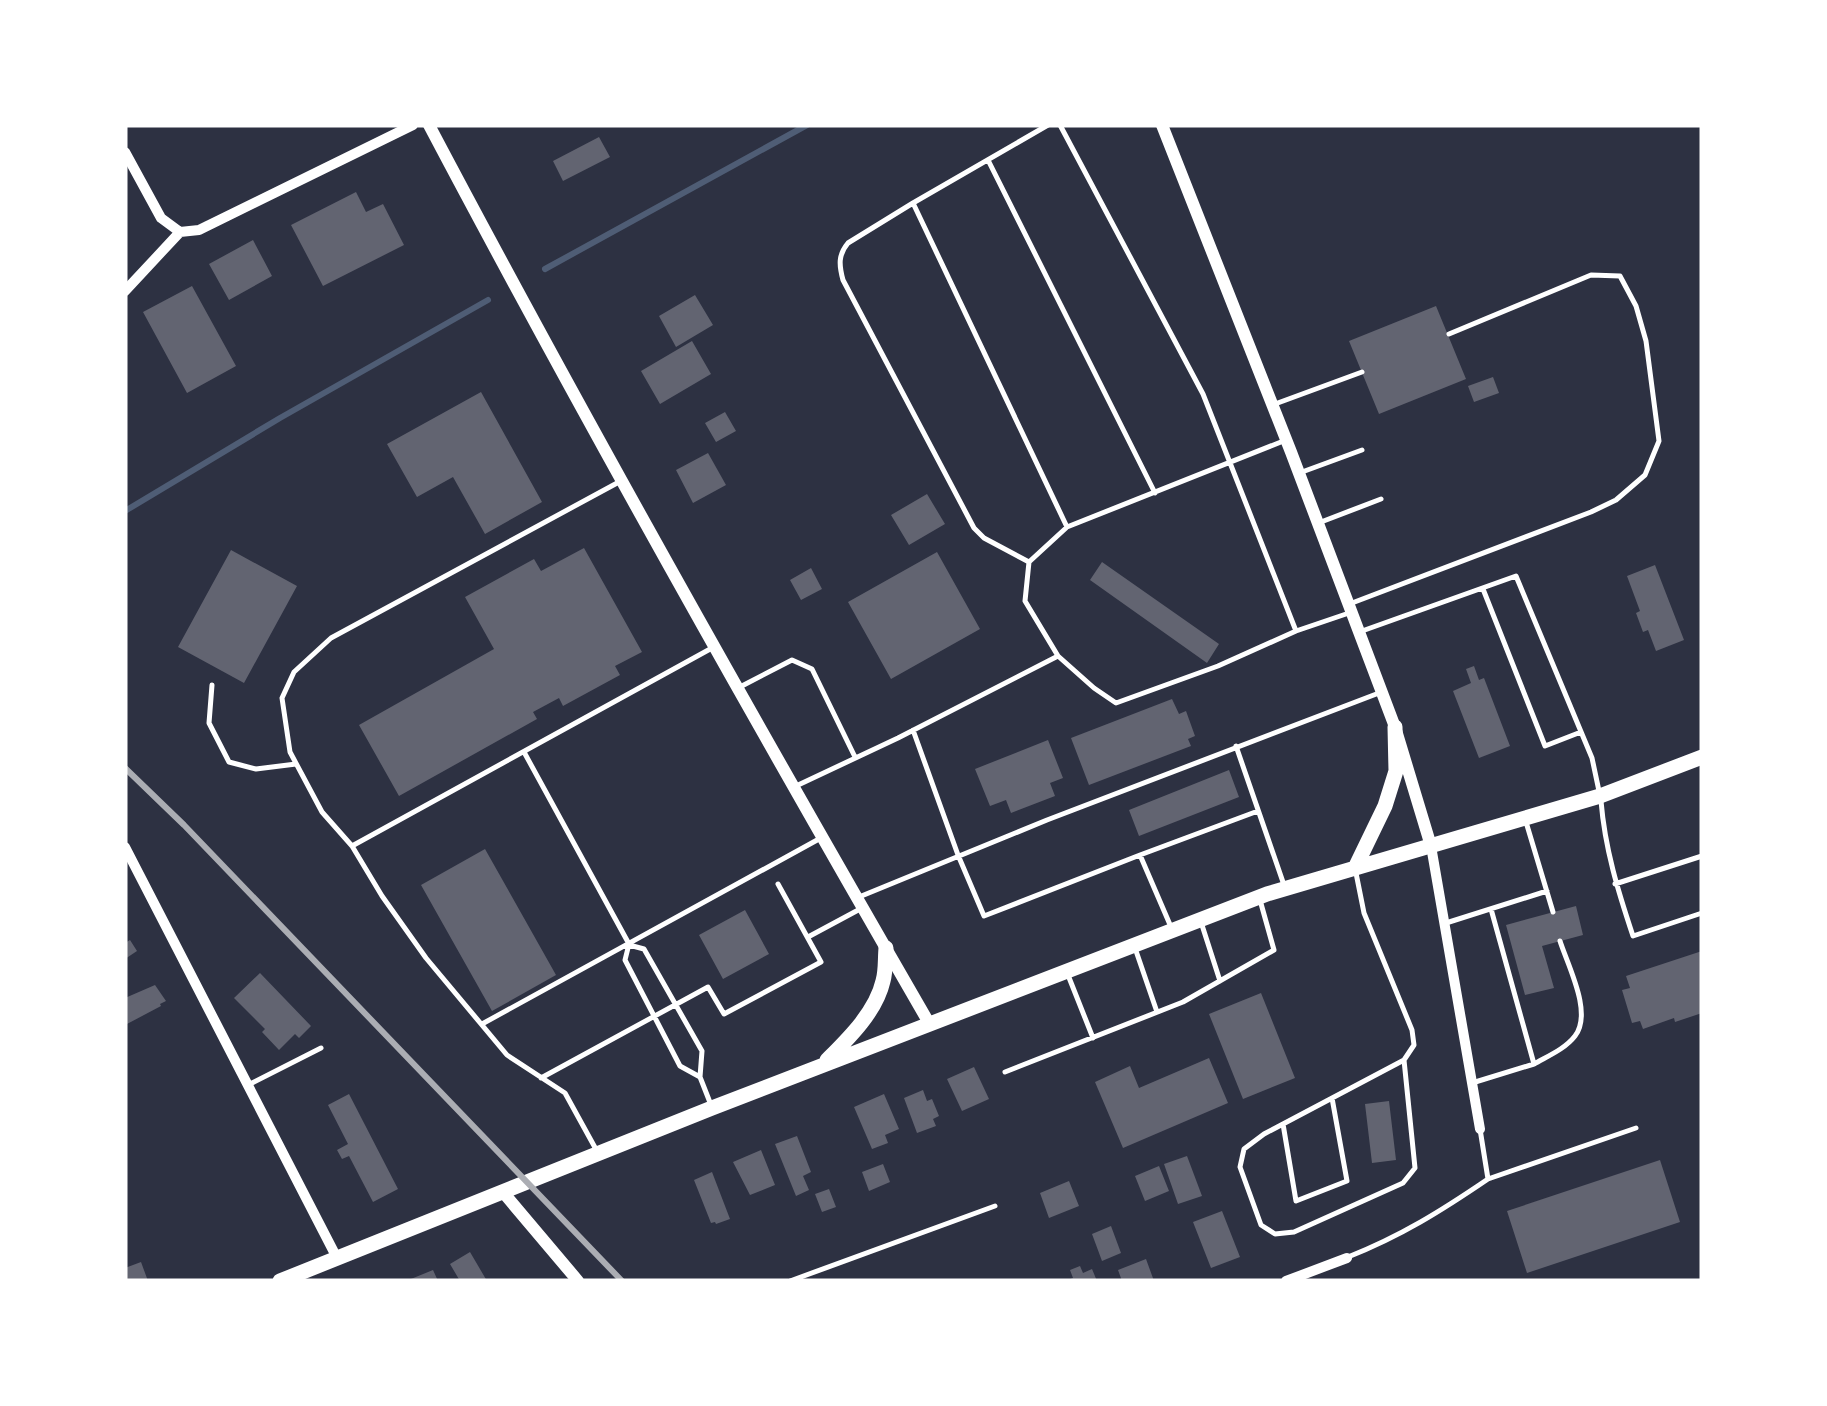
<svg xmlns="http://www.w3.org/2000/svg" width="1827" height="1406" font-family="'Sofia Sans Condensed',sans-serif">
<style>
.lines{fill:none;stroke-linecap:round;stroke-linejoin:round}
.stream{stroke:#4f5d75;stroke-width:6}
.building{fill:#626471}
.service{stroke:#fff;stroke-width:5}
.minor{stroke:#fff;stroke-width:10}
.tertiary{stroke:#fff;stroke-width:12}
.primary{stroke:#fff;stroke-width:15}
.rail{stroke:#abadb3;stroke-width:6}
</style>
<rect width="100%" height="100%" fill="#2d3142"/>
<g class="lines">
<path class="stream" d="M545 269 807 125
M125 511 280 418 488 300"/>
</g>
<path class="building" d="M599 137 610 157 563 181 553 161Z
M356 192 366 212 383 204 404 245 323 286 291 225Z
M253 240 272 276 229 300 209 264Z
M192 286 236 366 187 393 143 312Z
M695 295 713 325 676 347 659 316Z
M1436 306 1466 379 1379 414 1349 341Z
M692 341 711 374 660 404 641 371Z
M1493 377 1499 393 1474 402 1468 386Z
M481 392 542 502 485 534 453 477 417 497 387 444Z
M725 412 736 431 716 442 705 423Z
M708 453 726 485 693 503 676 470Z
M927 494 945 524 909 545 891 515Z
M584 548 642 652 615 666 620 675 563 706 559 698 533 712 537 719 399 796 359 725 494 649 465 597 534 559 541 571Z
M231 550 297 586 244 683 178 647Z
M937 552 980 629 891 679 848 602Z
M1102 562 1219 644 1207 663 1090 580Z
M1655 565 1684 640 1656 651 1648 630 1643 632 1636 613 1640 611 1627 576Z
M811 568 822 589 801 600 790 580Z
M1474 666 1479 680 1484 678 1510 746 1479 758 1453 691 1471 683 1466 669Z
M1172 699 1179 714 1186 711 1195 736 1188 739 1191 746 1089 785 1071 738Z
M1048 740 1063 778 1050 783 1055 796 1011 813 1006 800 990 806 975 769Z
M1229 770 1239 797 1139 836 1129 810Z
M485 849 556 975 492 1011 421 885Z
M1576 906 1583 935 1542 946 1554 988 1525 995 1506 925Z
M745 910 769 954 723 979 699 935Z
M130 940 137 951 125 959V943Z
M1702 951V1013L1675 1022 1674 1018 1643 1029 1640 1021 1632 1023 1622 990 1630 988 1626 976Z
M260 973 311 1026 299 1038 295 1034 279 1050 262 1032 265 1029 234 998Z
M155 985 166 1001 160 1004 161 1006 127 1024 125 998Z
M1261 993 1295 1078 1243 1099 1209 1014Z
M1209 1058 1228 1103 1123 1148 1095 1082 1130 1066 1139 1088Z
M974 1067 989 1099 962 1111 947 1079Z
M923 1090 927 1101 932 1099 939 1116 933 1119 936 1126 917 1133 904 1098Z
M349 1094 398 1189 373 1202 349 1156 342 1159 337 1150 348 1144 328 1105Z
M884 1094 899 1129 885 1135 888 1143 872 1149 854 1107Z
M1389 1101 1396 1160 1372 1163 1365 1104Z
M797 1136 811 1172 803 1176 809 1190 796 1196 775 1144Z
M761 1150 775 1185 750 1195 733 1162Z
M1187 1156 1202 1196 1178 1204 1164 1164Z
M1660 1160 1680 1222 1527 1273 1507 1211Z
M883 1164 890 1182 869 1191 862 1172Z
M1159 1166 1169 1191 1145 1201 1135 1176Z
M712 1172 730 1219 716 1224 715 1222 711 1223 694 1180Z
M1069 1181 1079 1206 1049 1218 1040 1193Z
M829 1189 836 1207 822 1212 815 1194Z
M1222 1211 1240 1257 1211 1268 1193 1222Z
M1111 1226 1121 1253 1102 1261 1092 1234Z
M470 1252 487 1281H460L450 1264Z
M1146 1259 1154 1281H1122L1118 1270Z
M141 1262 148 1281H125V1268Z
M1080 1266 1083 1273 1092 1269 1097 1281H1065L1073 1278 1070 1270Z
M433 1270 438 1281H406Z"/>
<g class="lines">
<path class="service" d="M1048 125 913 203 1067 527 1286 440
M1060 125 1203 394 1296 631
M988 160 1155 493
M913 203 848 243C838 255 839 265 843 280L974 528 984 538 1029 562
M1275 404 1362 372
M1302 472 1362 450
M1321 522 1381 499
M1066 528 1029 562 1025 601 1058 656 1094 688 1116 703 1218 666 1296 631 1349 613
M1483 589 1545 746 1581 732
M1352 603 1591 512 1616 500 1645 475 1659 441 1646 341 1636 306 1620 276 1591 275 1449 334
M1362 631 1516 576 1592 758 1599 791
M212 685 209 723 229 762 256 769 296 764
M738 688 792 660 812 669 855 757
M913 730 958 855 984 916 1140 855 1171 927
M1236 746 1284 885
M524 752 629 944 625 960 680 1066 700 1077
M796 786 898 738 1058 656
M1601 801C1605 849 1618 891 1633 936L1702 913
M1526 822 1553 912
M352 846 322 812 290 752 282 698 294 672 331 638 619 482
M1140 855 1258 811
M1356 873 1364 913 1412 1030 1414 1045 1404 1060 1264 1134 1244 1149 1240 1167 1261 1225 1275 1234 1294 1232 1403 1183 1415 1168 1404 1060
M1615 884 1702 856
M859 897 1047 820 1379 693
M1201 922 1220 981
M1446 923 1547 891
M808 937 862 908
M629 945 644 949 702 1051 700 1077 711 1105
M1135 948 1157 1012
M1068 975 1093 1038
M482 1024 819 839
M1534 1064C1548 1056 1565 1049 1575 1036 1593 1013 1568 966 1560 941
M1005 1072 1183 1002 1274 950 1260 900
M541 1078 708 987 724 1014 821 962 778 884
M1472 1083 1534 1064 1491 909
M248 1085 321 1048
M1283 1124 1296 1201 1347 1181 1332 1098
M598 1153 565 1093 507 1055 426 958 382 896 352 846 712 648
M1488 1179 1636 1128
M1348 1257C1401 1236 1441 1211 1488 1179L1480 1129
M790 1281 995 1206"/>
<path class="minor" d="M125 152 161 218 180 232
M125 291 180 232 199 230 413 125
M1431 846 1480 1129
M125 847 337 1258
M1286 1281 1347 1258"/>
<path class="tertiary" d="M429 125C589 428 758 727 929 1023
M1162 125 1291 452 1395 727 1431 846
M502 1191 578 1281"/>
<path class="primary" d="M1355 868 1385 806 1396 771 1395 727
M827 1060C848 1039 876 1012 883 981 886 971 885 959 886 948
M280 1281 712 1108 1267 894 1600 796 1702 757"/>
<path class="rail" d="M125 768 184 825 622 1281"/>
</g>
<rect width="1827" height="1406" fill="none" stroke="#ffffff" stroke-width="255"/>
</svg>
